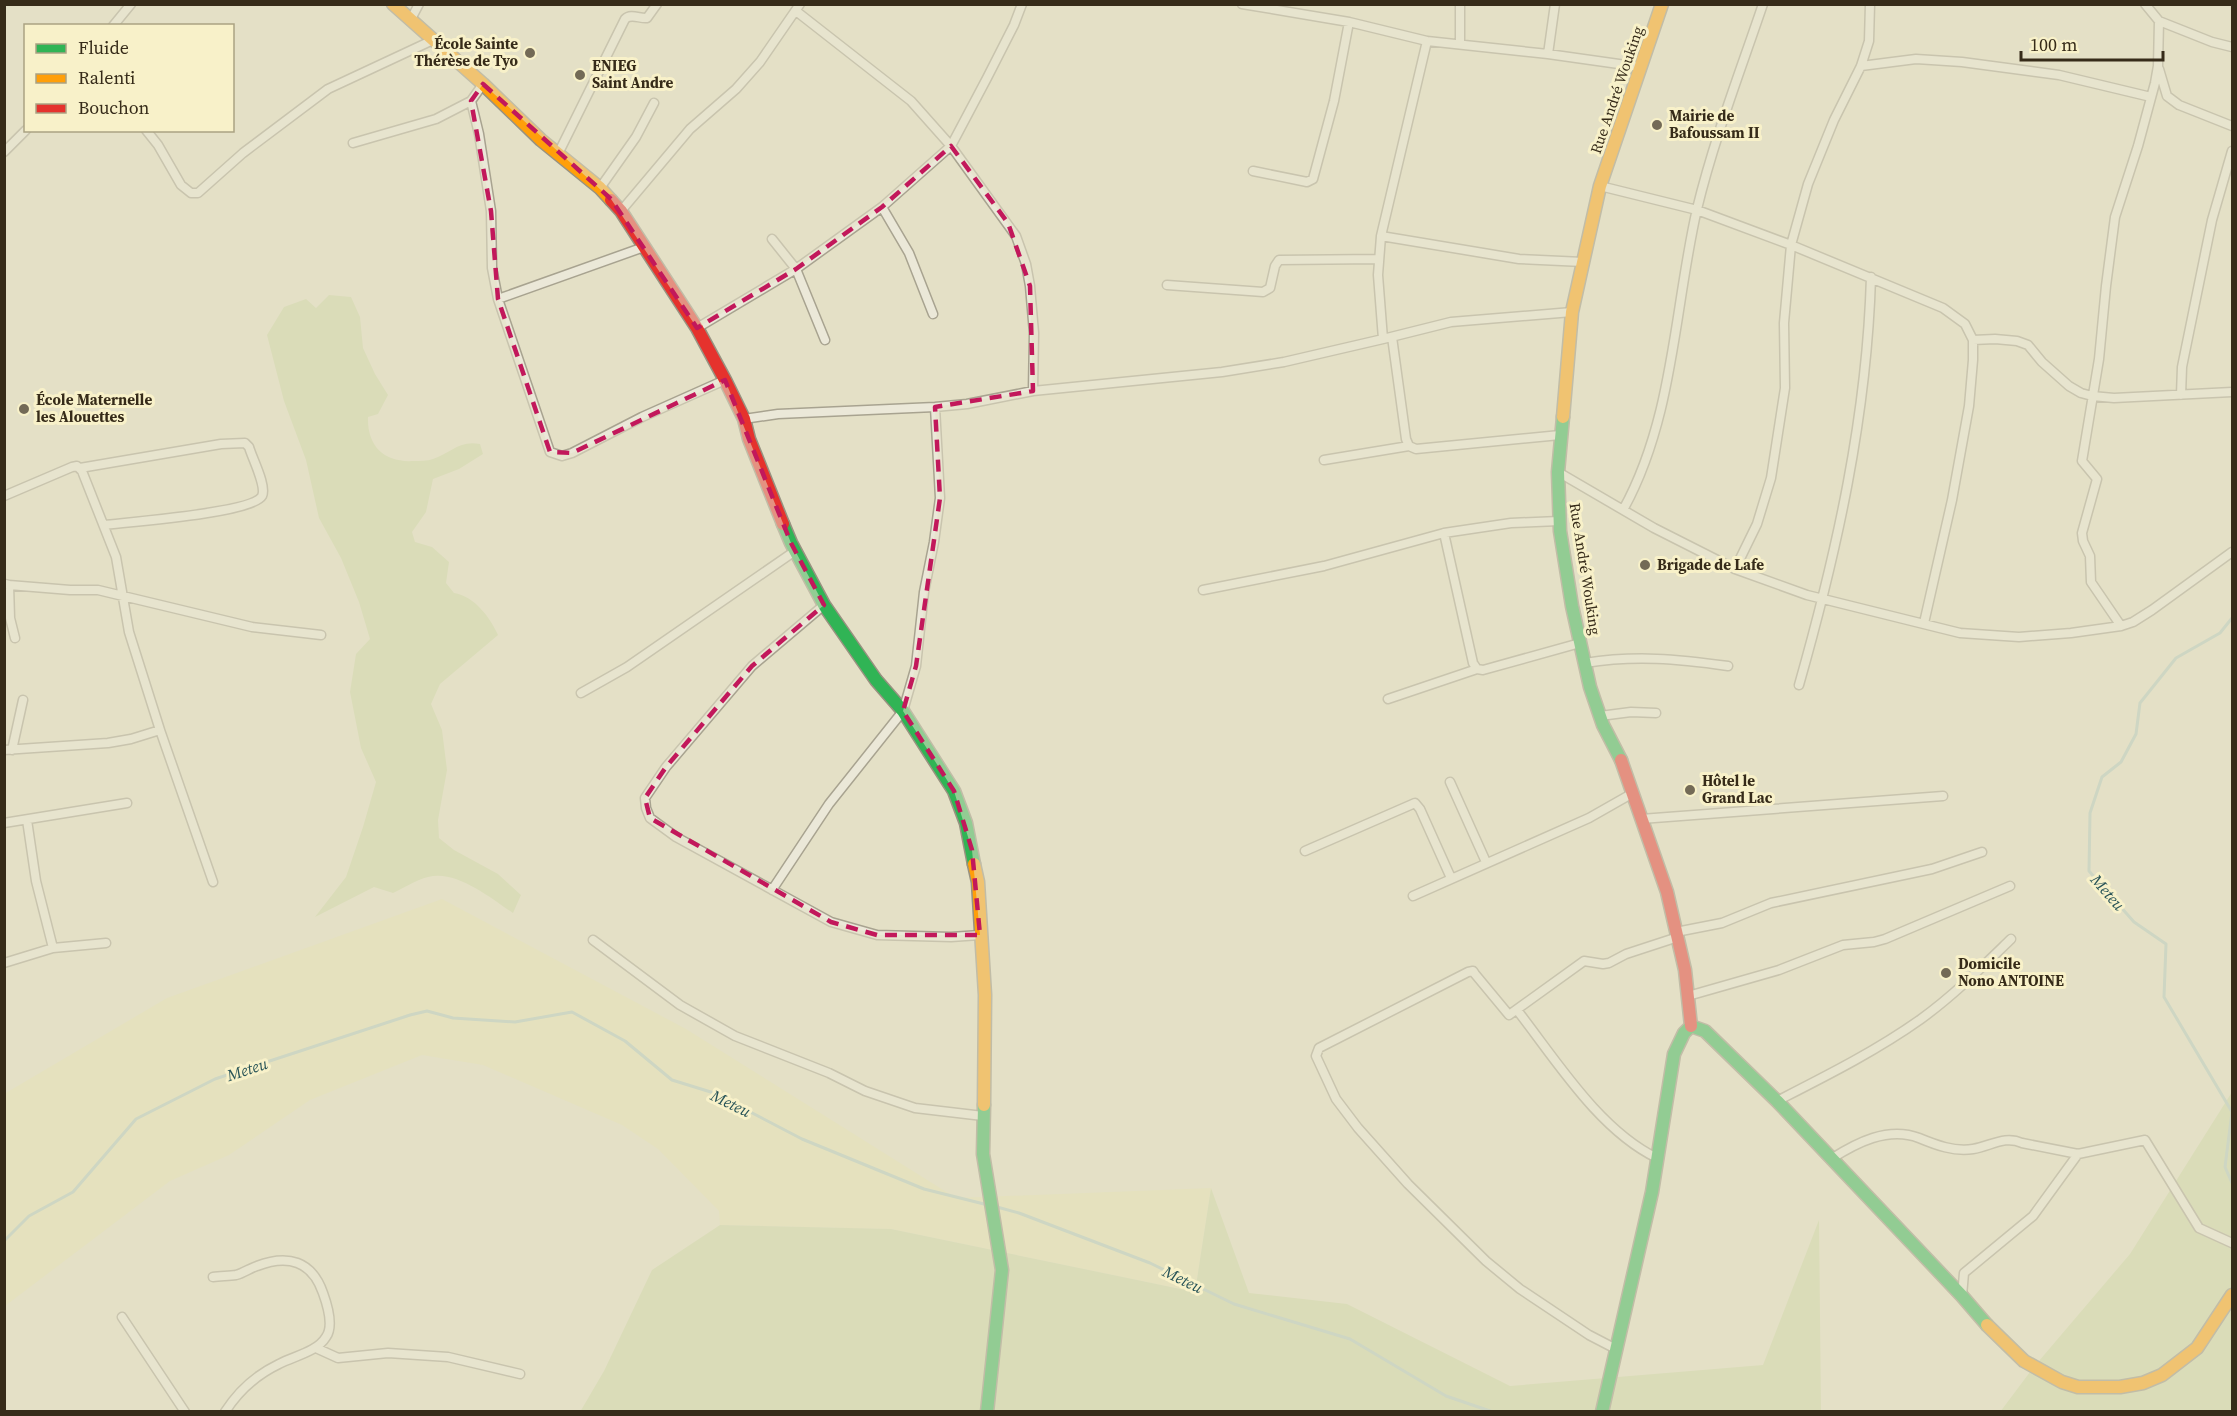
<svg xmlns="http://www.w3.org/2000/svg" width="2237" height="1416" font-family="'Source Serif 4',serif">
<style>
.farmland{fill:#e6e3b4}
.green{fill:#cfd7a7}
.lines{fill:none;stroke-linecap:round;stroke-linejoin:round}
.stream{stroke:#b3cabe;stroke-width:3}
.street-casing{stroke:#a8a390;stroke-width:11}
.fast-casing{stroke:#989280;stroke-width:15}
.slow-casing{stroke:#989280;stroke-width:15}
.jam-casing{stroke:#989280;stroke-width:15}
.street{stroke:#ebe8d8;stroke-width:8}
.fast{stroke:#30b455;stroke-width:12}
.slow{stroke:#ff9f0a;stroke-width:12}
.jam{stroke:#e5322d;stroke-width:12}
.marked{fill:none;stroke:#c2185b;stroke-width:4.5;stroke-dasharray:12 8;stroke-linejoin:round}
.poi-dot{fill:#736a56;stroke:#f8f1c9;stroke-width:2}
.labels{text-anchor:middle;stroke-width:6;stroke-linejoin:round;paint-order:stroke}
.poi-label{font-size:15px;font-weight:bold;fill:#362b19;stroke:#f8f1c9;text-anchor:start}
.street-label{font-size:15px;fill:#362b19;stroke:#f8f1c9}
.water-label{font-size:16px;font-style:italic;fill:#275357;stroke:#f8f1c9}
</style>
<rect width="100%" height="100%" fill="#e4e0c6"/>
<path class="farmland" d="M442 899 686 1029 956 1198 1211 1188 1195 1292 891 1229 720 1225 719 1211 658 1149 622 1125 483 1065 422 1055 310 1100 229 1155 170 1181 5 1306 4 1094 167 998Z"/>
<path class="green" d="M329 295 351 297 360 317 363 348 375 374 388 395 378 414 368 417C367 447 385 463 414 461 420 461 427 461 433 459 451 453 459 440 480 444L483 454 459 469 433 479 426 512 412 532 415 542 432 547 449 562 446 583 454 593C474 596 490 617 498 635L440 684 431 704 442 730 447 770 438 820 439 838 454 850 498 874 521 895 513 913C491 898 455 869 428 877 416 880 404 888 393 893L374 887 315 917 346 877 363 827 376 782 361 748 350 692 356 654 370 639 359 602 341 558 319 518 306 460 284 401 267 335 284 307 306 299 316 308Z
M2232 1092V1411L2000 1412 2033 1368 2130 1254Z
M1211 1188 1249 1293 1347 1304 1510 1386 1763 1365 1819 1220 1821 1411 580 1412 604 1371 652 1270 720 1225 891 1229 1195 1292Z"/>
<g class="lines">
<path class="stream" d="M2232 618 2220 633 2176 658 2140 703 2136 734 2121 762 2102 777 2090 813 2089 871 2134 922 2166 944 2164 997 2232 1112 2225 1167 2232 1183
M997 1207 1019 1213 1150 1263 1234 1304 1350 1339 1446 1396 1493 1412
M4 1241 29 1216 73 1192 136 1119 215 1079 410 1015 427 1011 453 1018 515 1022 572 1012 625 1041 672 1080 714 1093 802 1139 924 1189 988 1205"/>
<defs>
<path id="street" d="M1242 4 1349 22 1427 41 1548 54 1640 67
M1460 4V43
M796 11 911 101 951 146 1016 236 1026 264 1030 286 1034 333 1033 391
M410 21 419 4
M2159 21 2212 42 2232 47
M113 26 131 4
M1427 41 1381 236 1378 275 1383 339 1451 322 1572 312
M1548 54 1555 4
M1861 66 1916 59 1962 62 2059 75 2151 97
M2159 69 2167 96 2179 105 2232 126
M471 101 479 134 491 211 492 268 498 299 550 452 562 456 572 453 642 417 725 380
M146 130 158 145 181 185 191 193H198L243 153 328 89 433 40
M353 143 436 119 471 101 483 84
M4 152 26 130
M558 154 625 19C631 13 640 19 647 18L657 4
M1253 171 1307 182 1313 179 1334 101 1349 22
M1600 186 1697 210 1791 245 1943 308 1965 324 1973 340V360L1969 406 1952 500 1924 623
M600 188 636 137 654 103
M882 207 909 253 933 314
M621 211 690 129 736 89 760 62 800 4
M1381 236 1519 259 1583 262
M772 239 796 269 825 340
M1167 285 1263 292 1270 288 1275 266 1279 260 1379 259
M498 299 644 247
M697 328 796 269 882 207 951 146 987 78 1014 25 1022 4
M1392 337 1406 439 1409 446 1416 449 1560 435
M1973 340 1995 339 2017 341 2028 345 2042 362 2069 386 2081 393 2092 396 2114 398 2232 392
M2181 395 2182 367 2212 220 2232 151
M744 419 778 414 935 407 967 404 1033 391 1222 372 1284 362 1383 339
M1324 460 1409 446
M80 468 221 444 245 443 249 447C252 458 267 486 262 496 253 513 129 522 104 525
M1558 472 1654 528 1735 569 1807 595 1960 633 2019 637 2071 633 2121 626 2133 622 2152 610 2232 552
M4 496 72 467 77 466 82 471 116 557 129 632 160 730 213 882
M1623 510C1674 418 1674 309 1697 209 1714 139 1740 72 1763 4
M1444 533 1473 663 1477 669
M1735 569 1757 524 1771 478 1785 388 1784 323 1791 245 1808 184 1834 120 1861 66 1869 41 1870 4
M5 584 9 585 10 618 15 638
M9 585 70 590H98L252 627 321 635
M1203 590 1324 566 1444 533 1511 523 1559 521
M824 605 752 666 666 767 645 798 646 808 650 818 676 837 831 922 877 935 951 937 980 935
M2121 626 2091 582 2090 556 2083 541 2082 533 2097 479 2082 461 2099 359 2106 286 2115 217 2138 146 2155 83 2158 66 2159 21 2145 4
M1585 663C1636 655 1677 659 1728 666
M1799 685C1837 551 1867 416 1871 277
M581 693 627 667 795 551
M1388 699 1477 669 1483 670 1580 643
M1600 716 1631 712 1656 713
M4 750 108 743 131 739 160 730
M12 750 23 700
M1450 782 1486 862
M1641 819 1943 796
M27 820 36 881 53 948
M4 823 127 803
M1305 851 1415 803 1420 809 1451 878
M772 890 829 804 903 711 916 666 924 592 934 542 940 498 935 407
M1413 896 1589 818 1633 793
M1676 932 1722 923 1771 903 1932 869 1982 852
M593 940 680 1005 735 1036 829 1073 865 1091 915 1108 983 1116
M4 963 53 948 106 943
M1688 996 1779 970 1843 945 1874 942 1885 939 2010 886
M1517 1010C1556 1060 1599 1130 1657 1158
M1777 1101C1826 1076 1876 1051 1921 1019 1954 995 1982 967 2011 939
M1831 1159C1856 1143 1888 1126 1919 1138 1936 1145 1954 1152 1973 1149 1991 1146 2005 1135 2022 1143L2078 1154 2145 1140 2199 1228 2232 1243
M213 1277C221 1276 229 1276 236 1275 244 1273 250 1268 257 1266 288 1254 312 1261 323 1293 327 1304 334 1326 326 1337 317 1352 294 1356 279 1364 256 1375 239 1390 225 1412
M1962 1296 1964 1273 2033 1216 2078 1154
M122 1317 185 1412
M316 1348 338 1358 388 1353 448 1357 520 1374
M1616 1349 1589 1335 1520 1289 1486 1261 1408 1184 1358 1128 1336 1099 1316 1056 1319 1048 1468 972 1473 971 1475 974 1509 1015 1584 961 1603 964 1609 963 1626 954 1678 937"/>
<path id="fast" d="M1563 417 1558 472 1560 531 1572 606 1590 687 1603 725 1621 760
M783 524 791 543 824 605 876 680 903 711 954 791 966 823 974 864
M1691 1026 1705 1031 1777 1101 1962 1296 1987 1325
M984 1105 983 1154 1002 1270 987 1412
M1602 1412 1652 1192 1674 1054 1684 1033 1691 1026"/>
<path id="slow" d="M393 4 483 84 541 140 600 188 611 200
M1563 417 1572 312 1600 186 1662 4
M974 864 978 882 985 995 984 1105
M1987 1325 2024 1361 2062 1382 2078 1387H2120L2143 1383 2162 1375 2197 1348 2232 1295"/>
<path id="jam" d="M611 200 621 211 697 328 725 380 744 419 749 439 783 524
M1621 760 1667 892 1685 970 1691 1026"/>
</defs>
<use href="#street" class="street-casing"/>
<use href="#fast" class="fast-casing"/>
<use href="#slow" class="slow-casing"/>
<use href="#jam" class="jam-casing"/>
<use href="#street" class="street"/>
<use href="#fast" class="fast"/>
<use href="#slow" class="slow"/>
<use href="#jam" class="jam"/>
</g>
<path d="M0 0H2237V1416H0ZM483 84 611 199 697 328 796 269 882 207 951 146 1008 223 1030 286 1033 391 935 407 940 498 916 666 903 711 954 791 972 850 980 935H877L831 922 650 818 645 798 666 767 752 666 824 605 791 543 725 380 572 453 550 452 498 299 491 211 471 101Z" fill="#e4e0c6" fill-opacity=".55" fill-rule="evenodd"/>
<path class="marked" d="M483 84 611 199 697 328 796 269 882 207 951 146 1008 223 1030 286 1033 391 935 407 940 498 916 666 903 711 954 791 972 850 980 935H877L831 922 650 818 645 798 666 767 752 666 824 605 791 543 725 380 572 453 550 452 498 299 491 211 471 101Z"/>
<g class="poi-dot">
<circle cx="530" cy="53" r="6"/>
<circle cx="580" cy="75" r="6"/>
<circle cx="1657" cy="125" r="6"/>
<circle cx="24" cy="409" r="6"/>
<circle cx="1645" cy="565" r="6"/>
<circle cx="1690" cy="790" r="6"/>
<circle cx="1946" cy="973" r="6"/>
</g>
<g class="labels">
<g class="poi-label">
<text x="518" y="49" text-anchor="end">École Sainte<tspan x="518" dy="17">Thérèse de Tyo</tspan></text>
<text x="592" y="71">ENIEG<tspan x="592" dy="17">Saint Andre</tspan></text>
<text x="1669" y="121">Mairie de<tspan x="1669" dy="17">Bafoussam II</tspan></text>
<text x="36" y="405">École Maternelle<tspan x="36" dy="17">les Alouettes</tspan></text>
<text x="1657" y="570">Brigade de Lafe</text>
<text x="1702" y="786">Hôtel le<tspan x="1702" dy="17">Grand Lac</tspan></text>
<text x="1958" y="969">Domicile<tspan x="1958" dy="17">Nono ANTOINE</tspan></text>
</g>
<g class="street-label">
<text transform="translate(1617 90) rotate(-71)" y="5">Rue André Wouking</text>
<text transform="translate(1585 569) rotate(81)" y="5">Rue André Wouking</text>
</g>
<g class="water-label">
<text transform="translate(2108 892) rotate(49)" y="6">Meteu</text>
<text transform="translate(247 1069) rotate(-18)" y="6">Meteu</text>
<text transform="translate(731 1103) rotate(26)" y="6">Meteu</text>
<text transform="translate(1183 1279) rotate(26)" y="6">Meteu</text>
</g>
</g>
<rect width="2237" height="1416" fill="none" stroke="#362b19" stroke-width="12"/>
<rect x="24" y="24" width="210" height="108" fill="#f8f1c9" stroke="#aaa283" stroke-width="1.5"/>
<rect x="36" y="44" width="30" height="9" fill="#30b455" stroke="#aaa283" stroke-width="1.5"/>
<text x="78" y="54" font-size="18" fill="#362b19">Fluide</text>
<rect x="36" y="74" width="30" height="9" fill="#ff9f0a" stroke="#aaa283" stroke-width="1.5"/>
<text x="78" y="84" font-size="18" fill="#362b19">Ralenti</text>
<rect x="36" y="104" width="30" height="9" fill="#e5322d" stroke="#aaa283" stroke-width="1.5"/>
<text x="78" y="114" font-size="18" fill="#362b19">Bouchon</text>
<path d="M2021 51v9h142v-9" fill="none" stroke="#362b19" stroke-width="3"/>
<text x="2030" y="51" font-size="18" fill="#362b19" stroke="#f8f1c9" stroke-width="4.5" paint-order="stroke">100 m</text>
</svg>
